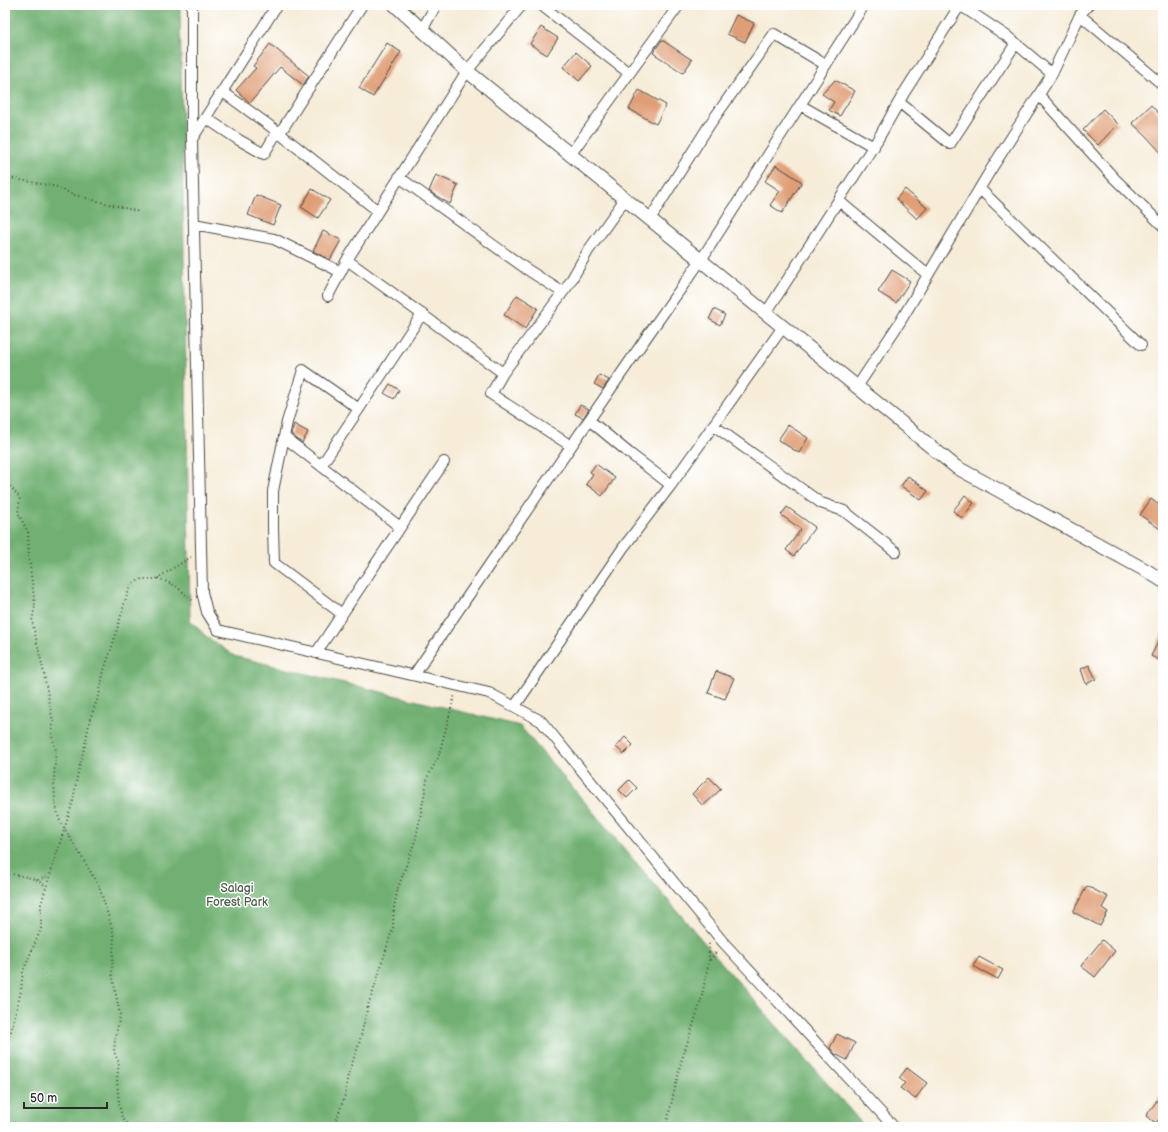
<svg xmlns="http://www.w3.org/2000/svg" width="1168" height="1132" font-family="'Balsamiq Sans',sans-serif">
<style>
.forest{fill:#71b072;stroke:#4e6e4e}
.building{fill:#e09e76}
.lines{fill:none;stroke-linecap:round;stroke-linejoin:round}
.minor-casing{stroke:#494845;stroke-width:12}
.tertiary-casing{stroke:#494845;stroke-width:15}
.path{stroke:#494845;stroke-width:2;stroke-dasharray:1 3;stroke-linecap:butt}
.minor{stroke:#fff;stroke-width:10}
.tertiary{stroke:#fff;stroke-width:13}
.labels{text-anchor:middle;stroke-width:3;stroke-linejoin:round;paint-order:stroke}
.park-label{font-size:12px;fill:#485c46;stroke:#fff}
</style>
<rect width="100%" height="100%" fill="#fff"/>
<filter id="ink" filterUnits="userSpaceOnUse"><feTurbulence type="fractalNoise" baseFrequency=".025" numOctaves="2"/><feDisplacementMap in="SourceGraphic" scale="8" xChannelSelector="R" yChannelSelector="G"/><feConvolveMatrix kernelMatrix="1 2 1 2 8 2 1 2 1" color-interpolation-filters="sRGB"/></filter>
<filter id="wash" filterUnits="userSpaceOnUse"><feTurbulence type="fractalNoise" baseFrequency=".012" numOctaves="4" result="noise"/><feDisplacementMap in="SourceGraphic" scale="16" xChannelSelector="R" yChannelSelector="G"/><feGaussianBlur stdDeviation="0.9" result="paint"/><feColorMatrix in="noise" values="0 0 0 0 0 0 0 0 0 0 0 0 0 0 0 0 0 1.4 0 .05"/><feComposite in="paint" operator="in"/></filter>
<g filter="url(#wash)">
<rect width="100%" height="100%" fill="#f6ecd8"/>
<path class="forest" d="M5 5H180L190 620 206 636 234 656 520 726 713 953 865 1127H5Z"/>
<g id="blocks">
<path class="building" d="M736 15 754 23 745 42 727 34Z
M541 27 558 38 547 55 530 44Z
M662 40 692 60 683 73 653 53Z
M387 43 401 52 373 97 359 88Z
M270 44 309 76 303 85 280 67 250 103 236 90 256 68 253 66Z
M576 52 592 66 579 81 563 67Z
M835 80 855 91 840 116 829 110 834 102 822 94Z
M639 90 666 105 656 124 629 109Z
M1151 105 1163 118V155L1146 136 1132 123Z
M1103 109 1118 124 1098 145 1083 130Z
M776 165 802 182 782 213 770 205 780 191 765 181Z
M436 175 458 185 450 204 443 200 429 191Z
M312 189 330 200 318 218 301 207Z
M905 189 927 208 917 219 896 199Z
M256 195 281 205 273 225 248 215Z
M323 231 341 240 330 260 313 251Z
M892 270 910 281 896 303 878 292Z
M517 295 538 308 525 329 504 315Z
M714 309 725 315 720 325 709 319Z
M599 375 609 380 603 389 594 384Z
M390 384 399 390 394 399 384 393Z
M580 405 589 409 583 418 575 414Z
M294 424 308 432 302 443 291 434Z
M788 425 808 438 799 453 778 440Z
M596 464 615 478 602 496 586 484 593 474 590 472Z
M908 476 928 491 921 500 901 486Z
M965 495 974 503 962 518 953 511Z
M1151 499 1163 508V531L1140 515Z
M787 507 815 527 794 556 786 550 801 529 781 515Z
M1163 632V662L1151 656Z
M1089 665 1096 679 1086 684 1081 669Z
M716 671 734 678 725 699 708 693Z
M625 737 633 745 624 754 616 747Z
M709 777 721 789 703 806 692 794Z
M629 780 637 788 627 798 619 790Z
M1087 886 1108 897 1102 908 1108 912 1100 926 1073 912Z
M1102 940 1115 951 1095 977 1081 966Z
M979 957 1003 970 998 979 973 966Z
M837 1034 855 1043 847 1060 835 1054 830 1048Z
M907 1068 927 1083 915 1099 900 1088 905 1083 899 1078Z
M1163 1092V1113L1156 1123 1146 1116Z"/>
</g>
</g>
<g filter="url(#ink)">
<use href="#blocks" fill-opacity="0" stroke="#494845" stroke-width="1"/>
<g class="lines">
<defs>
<path id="minor" d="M192 5V139L202 592 207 612 218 630 489 693 541 721 723 942 894 1127
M541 5 629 73
M960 5 1008 37 1052 74
M1080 15 1163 85
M422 30 436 5
M223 92 270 126 378 211
M1039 95 1114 178 1163 226
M899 102 950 144 1016 43
M800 105 874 147
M206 118 239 140 264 154 274 137 280 133 362 5
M192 139 277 5
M570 155 679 5
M399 177 525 268 562 292
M980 189 1141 345
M839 201 928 275
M650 219 710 124 774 34 826 65
M194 224 274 239 341 272
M347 260 503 373
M328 296 347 260 467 71 522 5
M766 313 878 139 904 93 960 5
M857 387 900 322 990 171 1052 74 1080 15 1088 5
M589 420 629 453 671 485
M713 425 821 503 844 511 896 552
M284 437 400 527
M571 446 491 394 503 373 569 284 588 251 625 199
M321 466 422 314
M342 614 274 563 273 528V491L287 422 303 370 359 409
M316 653 444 462
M414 675 507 539 650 332 701 260 864 5
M515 706 623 548 671 485 783 327"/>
<path id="tertiary" d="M395 5 467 71 956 467 1147 571 1163 581"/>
</defs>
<use href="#minor" class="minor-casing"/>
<use href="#tertiary" class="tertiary-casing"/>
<path class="path" d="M5 177 57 187 74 195 140 212
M5 480 20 498 18 513 28 532 29 558 35 606 32 621 43 669 53 722 52 736 56 751 54 775 55 801 59 819 99 886 114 935 112 974 120 1015 115 1040 114 1052 119 1063 117 1079 119 1104 122 1118 130 1127
M158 578 176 586 193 601
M5 873C18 876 37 876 46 887
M38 880 48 876
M710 960 717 951
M5 1055 21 991 23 971 41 929V904L73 801 78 772 85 745 90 719 99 695 104 670 112 647 126 598 132 584 142 579H156L191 557
M334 1127 345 1095 348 1074 359 1044 369 1002 374 989 393 927 394 907 398 888 416 838 428 776 438 758 455 694
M666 1127 681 1062 701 1001 709 960V942"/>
<use href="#minor" class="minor"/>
<use href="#tertiary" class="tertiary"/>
</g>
</g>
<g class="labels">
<g class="park-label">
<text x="237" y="892">Salagi<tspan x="237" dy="14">Forest Park</tspan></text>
</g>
</g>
<rect width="1168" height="1132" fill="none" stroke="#fff" stroke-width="20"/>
<path d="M24 1102v6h83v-6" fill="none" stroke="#2b2b2b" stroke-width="2"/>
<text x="30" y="1102" font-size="12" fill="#2b2b2b" stroke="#ffffff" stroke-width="3" paint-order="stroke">50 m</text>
</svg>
